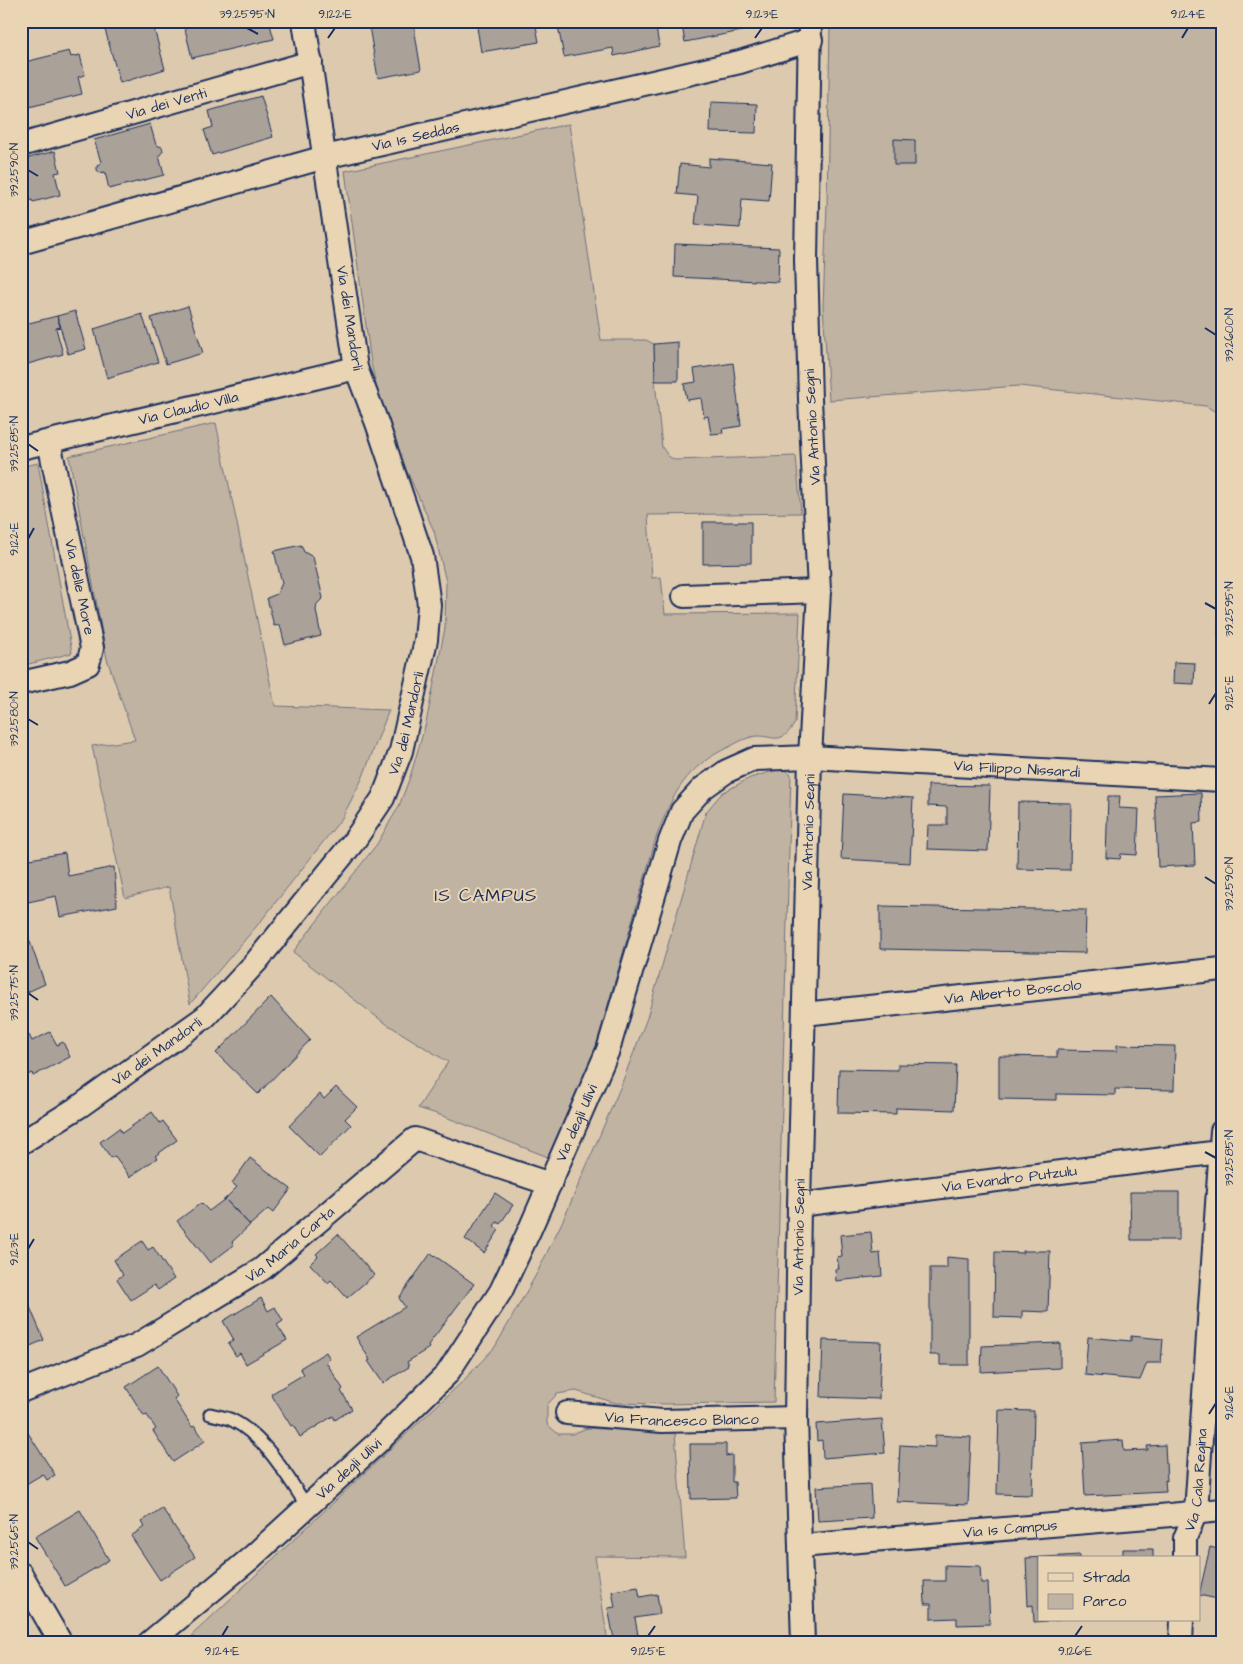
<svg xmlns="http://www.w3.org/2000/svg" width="1243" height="1664" font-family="'Architects Daughter',sans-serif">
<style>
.green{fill:#c0b3a2;stroke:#6e7180}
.building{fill:#aaa199;stroke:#1b2f5e}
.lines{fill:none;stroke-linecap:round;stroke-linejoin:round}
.service-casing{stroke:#1b2f5e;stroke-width:15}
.minor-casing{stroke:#1b2f5e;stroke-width:26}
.service{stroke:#e9d4b3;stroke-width:11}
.minor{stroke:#e9d4b3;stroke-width:22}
.ticks{fill:none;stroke:#1b2f5e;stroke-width:2}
.labels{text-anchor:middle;stroke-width:4;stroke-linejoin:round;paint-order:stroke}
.street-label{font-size:15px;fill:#1b2f5e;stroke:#e9d4b3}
.quarter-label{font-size:18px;letter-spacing:1px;fill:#1b2f5e;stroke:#e9d4b3}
.neatline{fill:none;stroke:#1b2f5e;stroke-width:2}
.ticks-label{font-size:12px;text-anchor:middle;fill:#1b2f5e}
</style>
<rect width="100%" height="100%" fill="#ddcaae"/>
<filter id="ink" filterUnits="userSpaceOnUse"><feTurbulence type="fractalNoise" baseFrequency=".02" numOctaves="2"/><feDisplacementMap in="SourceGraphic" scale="10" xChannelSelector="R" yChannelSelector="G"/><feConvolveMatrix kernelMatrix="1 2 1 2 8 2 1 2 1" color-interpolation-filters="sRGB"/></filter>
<g filter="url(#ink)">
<path class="green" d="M830 21H1222V416L1206 406 1019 386 829 400 823 306 827 204Z
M569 124 601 340H646L654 344 655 381 662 447 668 456 675 460 796 456 801 513 648 515 652 578 661 577 665 614 800 613 795 723C778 751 770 730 748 738 742 740 736 743 731 746 685 767 673 793 656 838L592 1061 548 1157 443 1116 418 1108 448 1062 382 1021 293 952 377 844 399 806 410 777 426 723 445 628 446 582 434 531 399 454 378 393 371 363 345 171Z
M216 423 275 706 389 710 362 779 342 818 261 921 190 1004 169 887 125 898 92 746 135 740 107 659 69 456Z
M38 463 72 653 25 665 21 648V467Z
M1222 464V637L1218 636Z
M783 768 791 774 774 1402 666 1404 616 1403 576 1391 557 1394 547 1405V1424L558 1434H572L587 1428 675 1433 685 1557 595 1556 608 1643H198L192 1635 462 1382 495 1347 537 1273 565 1216 620 1088 647 1018 706 812 722 793 750 778Z"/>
<path class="building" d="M120 21H152L165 69 120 83 104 26Z
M183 21H269L274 39 192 58Z
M368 21H413L421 70 378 78Z
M476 21H535L539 42 481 52Z
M557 21H655L659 46 614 56 613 48 564 57Z
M681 21H750L752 29 685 42Z
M69 51 71 57 80 55 85 75 78 77 82 94 21 109V63Z
M261 96 273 137 212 155 204 130 213 127 209 111Z
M711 102 757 104 756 133 710 132Z
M150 124 156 145 162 147 163 151 159 156 164 175 109 189 105 172 100 173 97 170V166L101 162 94 140Z
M894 139 915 140V165H894Z
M55 151 60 172 55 173 60 195 33 202 32 200 21 203V160Z
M709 158 772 163 769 201 742 199 740 228 695 225 698 196 677 194 680 164 709 167Z
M675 244 779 248 778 282 674 277Z
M188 306 203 353 166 364 151 318Z
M75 311 86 349 68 354 57 316Z
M142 314 158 362 107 378 94 329Z
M57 316 61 327 56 328 63 354 21 366V325Z
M678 342V381H655L654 344Z
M733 363 741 426 722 429 723 433 711 434 708 416 704 417 701 398 687 400 684 384 696 382 694 369Z
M703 522H751V563L703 564Z
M301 545 304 552 313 557 323 598 317 604 316 610 321 636 285 645 280 625 274 626 267 598 277 594 282 583 274 551Z
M1174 662 1195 663 1194 684 1173 683Z
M928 785 990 786 988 851 927 849 928 825H947V807L928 806Z
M1201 793 1202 822 1193 823 1195 865 1158 867 1155 795Z
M844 794 913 798 910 863 841 859Z
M1108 796H1120L1119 808 1139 809 1137 855 1121 854 1120 859 1106 858Z
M1018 802 1071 803 1070 870 1017 869Z
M65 853 68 876 114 867 117 906 60 917 56 896 28 902 21 889V876L30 859Z
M880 906 1086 910 1085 953 880 949Z
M24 925 45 984 21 995V926Z
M271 997 310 1040 258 1094 216 1053Z
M50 1032 57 1045 63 1042 70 1057 33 1076 32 1073 27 1075 21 1065V1039L29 1035 32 1041Z
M1117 1045 1175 1046 1174 1090 1115 1089V1095L1056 1094V1100L999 1099V1056L1057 1057V1050L1117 1051Z
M898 1064 956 1065 954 1110 896 1108V1114L838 1113 839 1069 898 1070Z
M336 1087 357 1107 345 1119 351 1125 320 1157 289 1126 320 1094 324 1099Z
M152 1112 160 1123 163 1121 177 1140 155 1156 157 1158 130 1177 115 1156 111 1158 100 1142 119 1128 122 1133Z
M250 1158 291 1189 273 1213 268 1209 250 1225 225 1199 237 1187 232 1183Z
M1130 1192H1179V1240H1131Z
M495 1193 513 1205 500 1224 497 1222 494 1226 499 1230 484 1253 465 1239Z
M225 1199 250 1225 232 1242 234 1245 210 1263 177 1221 201 1203 209 1211Z
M871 1232 873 1254 880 1253 882 1276 836 1281 835 1269H839L837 1257 842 1256 840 1235Z
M338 1234 374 1275 347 1298 331 1280 328 1283 310 1264 318 1256 316 1254Z
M142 1241 148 1250 153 1247 174 1279 158 1290 154 1285 131 1300 117 1279 123 1275 114 1260Z
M1023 1251H1050L1048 1312 1022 1311V1318L994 1317 995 1252 1023 1253Z
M431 1253 474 1284 428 1345 429 1348 407 1362 409 1367 383 1383 368 1361 370 1360 356 1337 405 1307 399 1298Z
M947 1257 969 1259V1365H940V1355H930V1268H947Z
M261 1298 268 1311 275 1307 283 1321 277 1325 287 1340 246 1364 240 1353 236 1356 228 1343 234 1340 223 1321Z
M29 1305 44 1340 21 1350V1308Z
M1131 1336 1163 1339 1161 1363H1147L1140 1380 1085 1375 1088 1337 1131 1341Z
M823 1340 881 1342 879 1399 821 1397Z
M1060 1343V1368L981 1372 982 1346Z
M326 1352 330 1359 326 1362 343 1389 341 1391 352 1409 335 1420 333 1416 300 1437 293 1425 291 1426 271 1394 304 1374 300 1368Z
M158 1366 177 1396 174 1399 192 1427 195 1426 205 1441 173 1462 153 1431 156 1429 147 1415 144 1416 126 1387Z
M999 1410 1034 1411 1032 1495 997 1494Z
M882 1419 885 1453 823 1458 822 1440 817 1441 816 1424Z
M21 1422 55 1475 47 1480 43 1474 21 1487Z
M935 1435 971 1437 968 1505 897 1502 900 1445 935 1447Z
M1123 1440 1124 1451 1148 1450 1147 1446 1165 1445 1167 1481 1165 1480 1166 1492 1085 1496 1082 1443Z
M690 1444H726V1456L732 1455V1482H735L736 1498 691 1499Z
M870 1484 872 1518 818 1521 816 1487Z
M162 1508 195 1557 160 1580 131 1536 144 1527 141 1522Z
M80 1510 109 1560 65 1586 35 1537Z
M1210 1547 1222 1550V1600L1199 1595Z
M1123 1549H1153V1558H1123Z
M1080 1555V1558H1039V1620H1060L1034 1622 1033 1605 1028 1606 1026 1558Z
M945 1565 980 1566 981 1583H988L990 1624 957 1625V1618L931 1619V1604H925L924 1581H945Z
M638 1587 640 1597 657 1594 660 1614 635 1618 638 1635 614 1639 608 1608 615 1607 612 1591Z"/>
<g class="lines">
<defs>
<path id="service" d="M210 1414C217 1416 226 1417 232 1420 266 1437 287 1477 307 1506"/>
<g id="minor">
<path id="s1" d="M21 145 311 62"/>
<path id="s2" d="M21 243 325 157 740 62 811 40"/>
<path id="s3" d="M21 448 356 368"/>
<path d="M684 596 819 591"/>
<path d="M21 683 70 672 88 664 92 648 49 442"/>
<path id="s4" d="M804 1014 1222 969"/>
<path id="s5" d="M21 1143 80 1106 205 1017 256 962 354 841 383 798 401 751 426 640 429 605 422 556 377 423 356 368 304 21"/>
<path id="s6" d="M799 1205 1220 1152"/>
<path id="s7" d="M21 1391 137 1345 262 1269 415 1139 550 1184"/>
<path id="s8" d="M567 1413 662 1421 796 1418"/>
<path id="s9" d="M800 1546 1160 1516 1222 1510"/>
<path id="s10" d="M1185 1558V1538L1196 1512 1222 1131"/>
<path d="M21 1574 61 1643"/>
<path id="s11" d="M149 1643 252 1557 379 1441 447 1374 501 1291 530 1229 608 1050 670 841 682 811 703 788 727 771 754 759 810 757 1222 780"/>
<path id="s12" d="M803 1643 796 1418 799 1205 810 757 819 591 810 399 806 260 810 21"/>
<path d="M1181 1643 1182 1620"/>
</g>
</defs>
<use href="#service" class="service-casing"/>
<use href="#minor" class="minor-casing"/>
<use href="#service" class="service"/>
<use href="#minor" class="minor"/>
</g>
</g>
<path class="ticks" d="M247 28 258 34M328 38 335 28M755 38 762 28M1182 38 1188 28M28 170 38 176M1205 328 1216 335M28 444 38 451M28 539 34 528M1205 603 1216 609M1209 704 1216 693M28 719 38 725M1205 877 1216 884M28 993 38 1000M1205 1152 1216 1158M28 1249 34 1239M1209 1414 1216 1403M28 1542 38 1549M222 1636 228 1626M648 1636 655 1626M1075 1636 1082 1626"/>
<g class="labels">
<g class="street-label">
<text dy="5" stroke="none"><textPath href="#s1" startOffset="151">Via dei Venti</textPath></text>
<text dy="5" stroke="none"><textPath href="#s2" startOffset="409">Via Is Seddas</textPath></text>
<text transform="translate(350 318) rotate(81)" y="5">Via dei Mandorli</text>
<text dy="5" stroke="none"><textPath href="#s3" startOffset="172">Via Claudio Villa</textPath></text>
<text transform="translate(812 427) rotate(-93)" y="5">Via Antonio Segni</text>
<text transform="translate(80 587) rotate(78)" y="5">Via delle More</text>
<text dy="5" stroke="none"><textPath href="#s5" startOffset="584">Via dei Mandorli</textPath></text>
<text dy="5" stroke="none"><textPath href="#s11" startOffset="1368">Via Filippo Nissardi</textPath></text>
<text dy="5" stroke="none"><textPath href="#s12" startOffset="811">Via Antonio Segni</textPath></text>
<text dy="5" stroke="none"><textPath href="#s4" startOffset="210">Via Alberto Boscolo</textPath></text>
<text dy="5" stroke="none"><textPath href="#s5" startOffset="164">Via dei Mandorli</textPath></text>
<text dy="5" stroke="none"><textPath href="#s11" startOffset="685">Via degli Ulivi</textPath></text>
<text dy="5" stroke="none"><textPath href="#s6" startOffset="212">Via Evandro Putzulu</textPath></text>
<text dy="5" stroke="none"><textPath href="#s12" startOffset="406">Via Antonio Segni</textPath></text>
<text dy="5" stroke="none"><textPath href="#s7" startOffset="308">Via Maria Carta</textPath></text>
<text dy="5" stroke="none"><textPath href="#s8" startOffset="115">Via Francesco Blanco</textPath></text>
<text dy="5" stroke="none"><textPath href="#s11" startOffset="265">Via degli Ulivi</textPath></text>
<text dy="5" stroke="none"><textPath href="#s10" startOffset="80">Via Cala Regina</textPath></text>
<text dy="5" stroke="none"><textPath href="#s9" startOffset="211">Via Is Campus</textPath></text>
</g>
<g class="quarter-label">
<text x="486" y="901">IS CAMPUS</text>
</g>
</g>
<rect width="1243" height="1664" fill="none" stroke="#e9d4b3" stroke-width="55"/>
<rect x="1038" y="1556" width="162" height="65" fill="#e9d4b3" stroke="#979291"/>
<rect x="1048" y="1573" width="25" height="8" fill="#e9d4b3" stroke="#979291"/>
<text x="1083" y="1582" font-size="15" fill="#1b2f5e">Strada</text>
<rect x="1048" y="1594" width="25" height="15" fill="#c0b3a2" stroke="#979291"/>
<text x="1083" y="1606" font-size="15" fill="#1b2f5e">Parco</text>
<rect x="28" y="28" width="1188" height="1608" class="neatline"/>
<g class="ticks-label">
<text x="247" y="18">39.2595°N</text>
<text x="335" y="18">9.122°E</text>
<text x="762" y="18">9.123°E</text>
<text x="1188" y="18">9.124°E</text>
<text transform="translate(14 170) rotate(-90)" y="4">39.2590°N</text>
<text transform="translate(1229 335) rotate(-90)" y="4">39.2600°N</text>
<text transform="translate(14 444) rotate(-90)" y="4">39.2585°N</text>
<text transform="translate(14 539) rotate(-90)" y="4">9.122°E</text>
<text transform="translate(1229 609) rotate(-90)" y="4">39.2595°N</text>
<text transform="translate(1229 693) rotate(-90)" y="4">9.125°E</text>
<text transform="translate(14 719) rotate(-90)" y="4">39.2580°N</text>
<text transform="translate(1229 884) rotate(-90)" y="4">39.2590°N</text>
<text transform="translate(14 993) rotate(-90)" y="4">39.2575°N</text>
<text transform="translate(1229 1158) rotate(-90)" y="4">39.2585°N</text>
<text transform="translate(14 1249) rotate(-90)" y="4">9.123°E</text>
<text transform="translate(1229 1403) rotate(-90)" y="4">9.126°E</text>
<text transform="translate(14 1542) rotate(-90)" y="4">39.2565°N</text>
<text x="222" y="1655">9.124°E</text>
<text x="648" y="1655">9.125°E</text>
<text x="1075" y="1655">9.126°E</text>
</g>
</svg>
